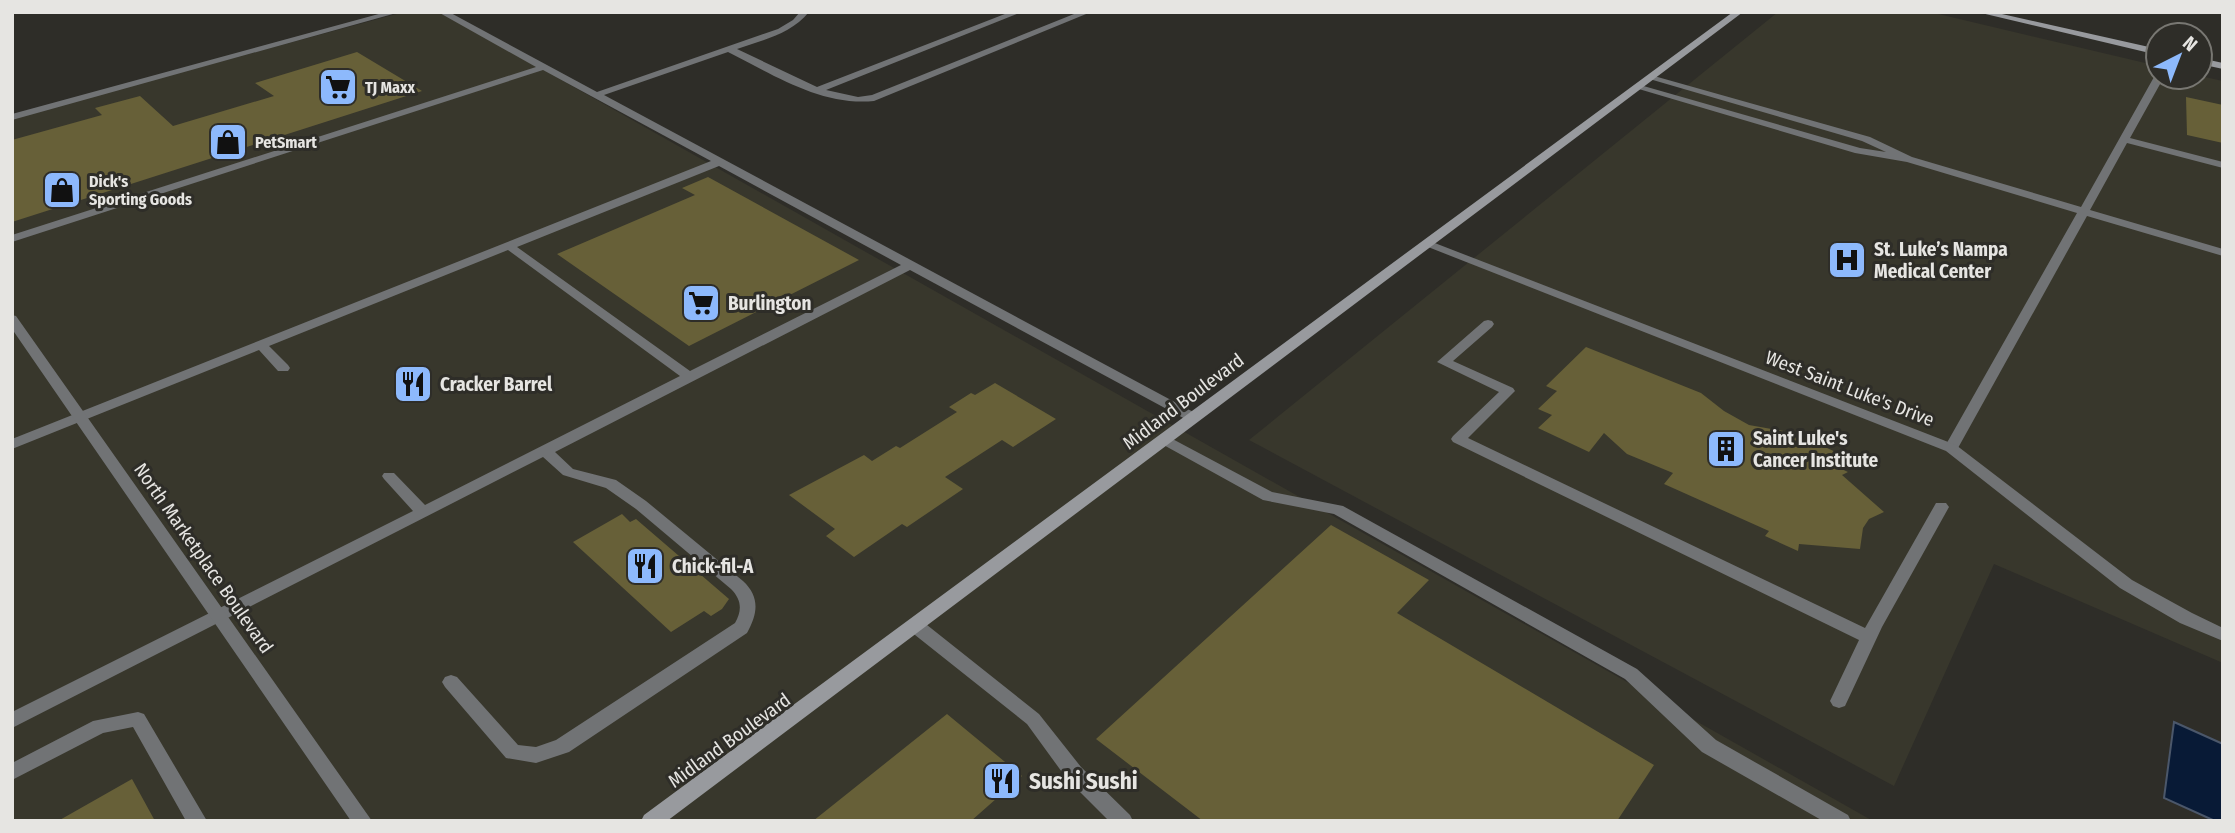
<svg xmlns="http://www.w3.org/2000/svg" width="2235" height="833" font-family="'Fira Sans Condensed',sans-serif">
<style>
.built{fill:#38372c}
.water{fill:#081a36;stroke:#4b576a;stroke-width:2}
.building{fill:#676038}
.lines{fill:none;stroke-linecap:round;stroke-linejoin:round}
.service{fill:#717375;fill-rule:evenodd}
.minor{fill:#717375;fill-rule:evenodd}
.secondary{fill:#989a9e;fill-rule:evenodd}
.labels{text-anchor:middle;stroke-width:6;stroke-linejoin:round;paint-order:stroke}
.far-poi-label{font-size:16px;font-weight:bold;fill:#e6e5e2;stroke:#2e2d28;text-anchor:start}
.poi-label{font-size:19px;font-weight:bold;fill:#e6e5e2;stroke:#2e2d28;text-anchor:start}
.street-label{font-size:19px;fill:#e6e5e2;stroke:#2e2d28}
.near-poi-label{font-size:23px;font-weight:bold;fill:#e6e5e2;stroke:#2e2d28;text-anchor:start}
</style>
<rect width="100%" height="100%" fill="#2e2d28"/>
<path class="built" d="M404 12H441L1873 821H12V118Z
M1778 12H1930L2158 66V77L2200 76 2223 81V663L1994 564 1894 786 1249 440Z"/>
<path class="water" d="M2174 722 2223 744V821H2215L2164 798Z"/>
<path class="building" d="M357 52 422 91 12 222V140L102 115 95 108 140 96 173 126 274 96 255 83Z
M2186 97 2223 105V143L2187 135Z
M708 177 859 260 689 346 557 254 695 195 682 188Z
M1586 347 1701 393 1724 411 1749 425 1795 433 1842 455 1833 465 1848 472 1842 475 1884 512 1869 519 1863 528 1860 549 1799 544 1798 551 1765 536 1769 531 1664 484 1673 473 1627 454 1604 433 1589 452 1538 428 1552 415 1538 409 1557 391 1546 386Z
M995 383 1056 419 1013 447 1002 440 945 477 963 489 907 527 902 524 854 557 826 536 835 529 789 495 864 455 872 461 896 446 900 448 957 412 949 407 971 393 975 395Z
M622 514 630 522 636 519 729 599 722 609 711 616 704 611 671 632 573 542Z
M1331 525 1429 580 1397 613 1654 765 1617 821H1203L1096 739Z
M947 714 1022 776 971 821H813Z
M132 779 155 821H58Z"/>
<g class="lines">
<path class="service" d="M386 12H400L12 120V114Z
M438 12H449L597 92 778 29 793 20 800 12H809C791 34 763 40 737 49L817 87 1010 12H1022L826 90 858 97 872 95 1079 12H1091L874 101C821 106 774 75 728 52L604 95 1197 414 1199 417 1192 421 1187 420 910 270 555 452 573 469 616 480 646 501 743 581C760 597 758 613 747 633L569 752 536 763 506 758 445 687 442 682 445 677 451 675 457 677 518 745 536 747 556 740 735 623C742 611 742 600 731 589L636 509 606 488 563 475 543 457 12 728V712L413 511 384 479 382 476 384 473H394L425 505 680 376 508 250 269 346 288 365 290 368 288 371H278L259 350 12 449V439L711 161 543 70 12 242V235L536 67ZM719 166 901 265 690 371 517 247Z
M2158 74V77H2164L2130 138 2223 162V168L2127 143 2090 210 2223 249V256L2087 216 1958 448 1951 453 1944 448 2077 213 1907 162 1855 153 1632 87 1640 85 1860 148 1886 152 1862 141 1646 78 1654 76 1870 137 1912 157 2081 207 2154 77Z
M1488 320 1492 321 1494 324 1492 327 1453 361 1513 388 1515 391 1468 438 1865 628 1936 503H1946L1949 507 1882 627 1845 706 1839 708 1833 706 1830 701 1859 640 1453 442 1451 439 1453 436 1499 392 1437 362 1484 321Z
M1165 435 1272 492 1343 506 1637 669 1716 740 1848 815 1851 821H1823L1702 752 1625 679 1334 514 1263 500 1160 443 1158 440 1160 437Z
M916 620 922 621 1039 714 1081 767 1130 815 1133 821H1109L1067 779 1027 724 910 631 908 626 910 621Z
M138 712 144 714 207 821H186L133 727 103 733 12 780V763L93 721Z"/>
<path class="minor" d="M1427 240 1956 445 2132 580 2192 613 2223 628V641L2180 623 2120 588 1946 451 1423 245 1421 243Z
M12 315 16 316 372 821H351L12 329Z"/>
<path class="secondary" d="M1733 12H1743L667 821H641L644 815Z
M1977 12H1993L2158 49V55Z
M2200 58 2223 63V69L2200 64Z"/>
</g>
<defs>
<symbol id="supermarket-square" viewBox="-11 -11 22 22"><rect x="-9" y="-9" width="18" height="18" rx="4" fill="#8db9fc" stroke="#2e2d28"/><path d="M-6-5.5h2.5l.6 2H6L4.5 2H-2.5L-4.4-4H-6ZM-1.5 3.2a1.3 1.3 0 1 0 .1 0ZM3 3.2a1.3 1.3 0 1 0 .1 0Z" fill="#111"/></symbol>
<symbol id="shop-square" viewBox="-11 -11 22 22"><rect x="-9" y="-9" width="18" height="18" rx="4" fill="#8db9fc" stroke="#2e2d28"/><path d="M-5-2.5h2.3a2.7 3.5 0 0 1 5.4 0H5L5.5 6h-11ZM-1.5-2.5h3a1.5 2.3 0 0 0-3 0Z" fill="#111"/></symbol>
<symbol id="hospital-square" viewBox="-11 -11 22 22"><rect x="-9" y="-9" width="18" height="18" rx="4" fill="#8db9fc" stroke="#2e2d28"/><path d="M-5-5h3v3.5h4V-5h3V5h-3V1.5h-4V5h-3Z" fill="#111"/></symbol>
<symbol id="restaurant-square" viewBox="-11 -11 22 22"><rect x="-9" y="-9" width="18" height="18" rx="4" fill="#8db9fc" stroke="#2e2d28"/><path d="M-5-6h1v4h1v-4h1v4h1v-4h1v5L-1.5 .5V6h-2V.5L-5-1ZM5-6V6H3V1.5H1.5Q1.5-4 5-6Z" fill="#111"/></symbol>
<symbol id="building-square" viewBox="-11 -11 22 22"><rect x="-9" y="-9" width="18" height="18" rx="4" fill="#8db9fc" stroke="#2e2d28"/><path d="M-4-6H4V6H1V3H-1V6H-4ZM-2.5-4.3h1.7v1.8h-1.7ZM.8-4.3h1.7v1.8H.8ZM-2.5-1h1.7V.8h-1.7ZM.8-1h1.7V.8H.8Z" fill="#111"/></symbol>
</defs>
<g fill-rule="evenodd">
<use href="#supermarket-square" x="316" y="65" width="44" height="44"/>
<use href="#shop-square" x="206" y="120" width="44" height="44"/>
<use href="#shop-square" x="40" y="168" width="44" height="44"/>
<use href="#hospital-square" x="1825" y="238" width="44" height="44"/>
<use href="#supermarket-square" x="679" y="281" width="44" height="44"/>
<use href="#restaurant-square" x="391" y="362" width="44" height="44"/>
<use href="#building-square" x="1704" y="427" width="44" height="44"/>
<use href="#restaurant-square" x="623" y="544" width="44" height="44"/>
<use href="#restaurant-square" x="980" y="759" width="44" height="44"/>
</g>
<g class="labels">
<g class="far-poi-label">
<text x="365" y="93">TJ Maxx</text>
<text x="255" y="148">PetSmart</text>
<text x="89" y="187">Dick's<tspan x="89" dy="18">Sporting Goods</tspan></text>
</g>
<g class="poi-label">
<text x="1874" y="256">St. Luke’s Nampa<tspan x="1874" dy="22">Medical Center</tspan></text>
<text x="728" y="310">Burlington</text>
<text x="440" y="391">Cracker Barrel</text>
<text x="1753" y="445">Saint Luke's<tspan x="1753" dy="22">Cancer Institute</tspan></text>
<text x="672" y="573">Chick-fil-A</text>
</g>
<g class="street-label">
<text transform="translate(1850 388) rotate(21)" y="7">West Saint Luke's Drive</text>
<text transform="translate(1183 401) rotate(-37)" y="7">Midland Boulevard</text>
<text transform="translate(204 558) rotate(55)" y="7">North Marketplace Boulevard</text>
<text transform="translate(729 740) rotate(-36)" y="7">Midland Boulevard</text>
</g>
<g class="near-poi-label">
<text x="1029" y="789">Sushi Sushi</text>
</g>
</g>
<rect width="2235" height="833" fill="none" stroke="#e6e5e2" stroke-width="28"/>
<g transform="translate(2179 56) rotate(42)"><circle r="33" fill="#2e2d28" stroke="#787772" stroke-width="2"/>
<path d="M0-5L12 26L0 18L-12 26Z" fill="#8db9fc"/>
<text y="-10" font-size="19" font-weight="bold" text-anchor="middle" fill="#e6e5e2">N</text>
</g>
</svg>
